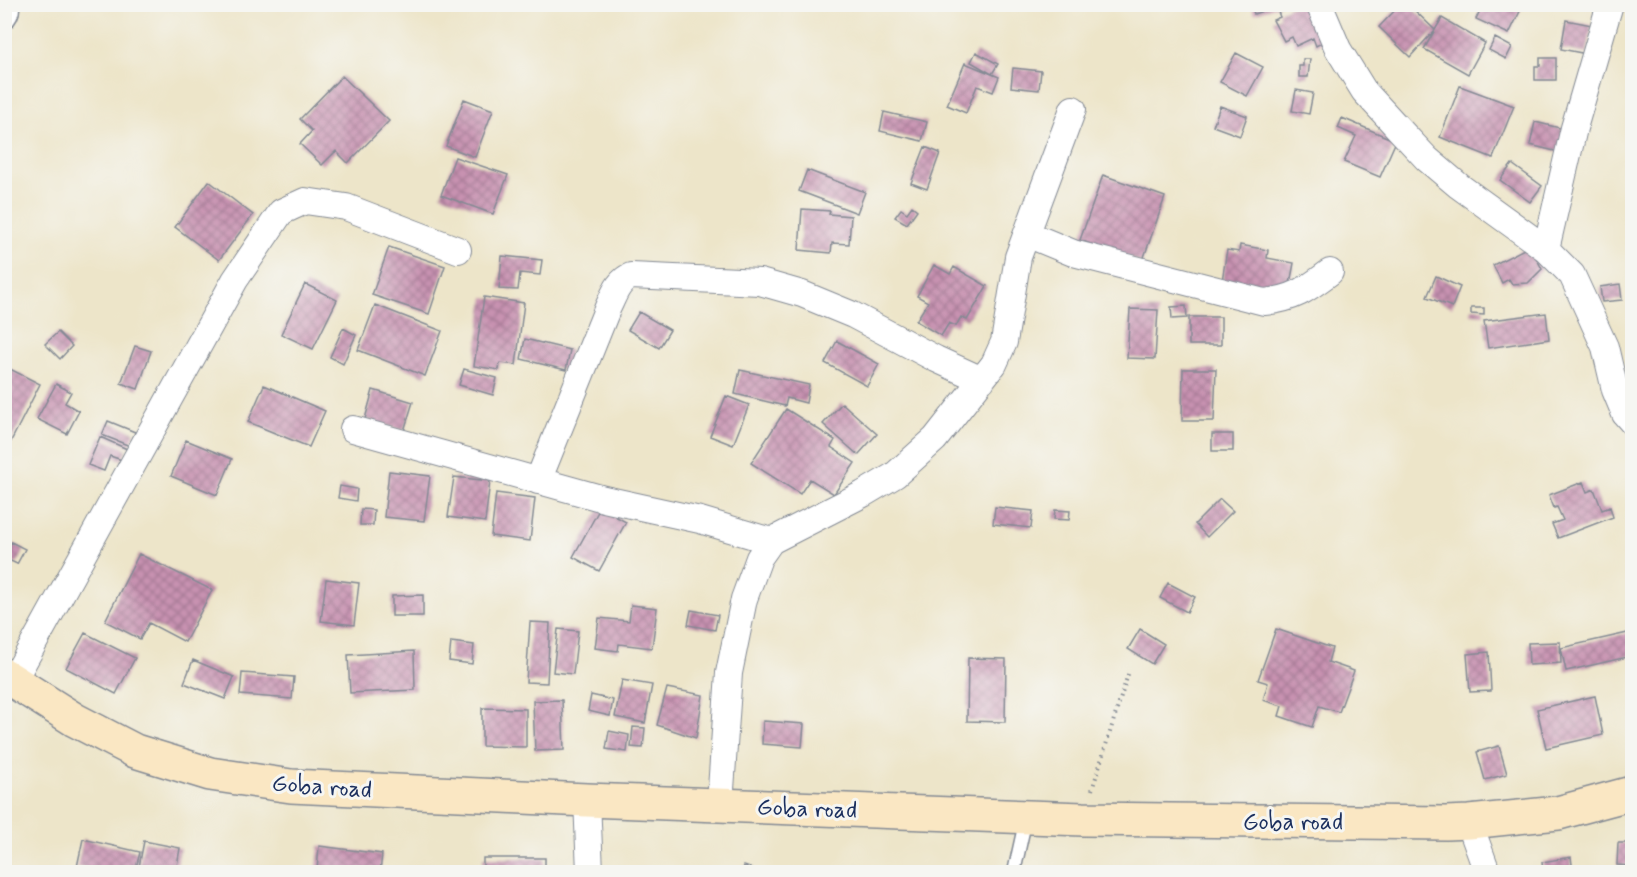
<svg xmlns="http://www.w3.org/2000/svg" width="1637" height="877" font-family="Mynerve,sans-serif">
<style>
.building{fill:url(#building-cross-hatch)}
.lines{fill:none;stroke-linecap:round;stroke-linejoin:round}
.lane-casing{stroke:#848a94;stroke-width:15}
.street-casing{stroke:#848a94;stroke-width:28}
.secondary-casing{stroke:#848a94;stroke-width:36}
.path{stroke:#848a94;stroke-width:4;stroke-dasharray:1.5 4.5;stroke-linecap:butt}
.lane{stroke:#fff;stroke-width:12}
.street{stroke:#fff;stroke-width:26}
.secondary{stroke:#fae7c3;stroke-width:33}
.labels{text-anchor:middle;stroke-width:6;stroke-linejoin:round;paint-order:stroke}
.street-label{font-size:24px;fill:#1b2f5e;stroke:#f6f6f2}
</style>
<defs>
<pattern id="building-cross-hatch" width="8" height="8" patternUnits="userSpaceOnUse" patternTransform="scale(1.5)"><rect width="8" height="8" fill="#c892b1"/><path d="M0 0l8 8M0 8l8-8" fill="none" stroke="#a27893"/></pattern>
</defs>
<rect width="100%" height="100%" fill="#f6f6f2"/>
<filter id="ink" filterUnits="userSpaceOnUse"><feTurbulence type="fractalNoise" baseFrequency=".0167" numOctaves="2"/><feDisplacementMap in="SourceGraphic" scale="12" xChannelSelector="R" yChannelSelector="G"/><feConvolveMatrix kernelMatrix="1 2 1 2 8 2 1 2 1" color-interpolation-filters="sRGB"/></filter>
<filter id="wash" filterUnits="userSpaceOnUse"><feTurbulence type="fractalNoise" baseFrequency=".008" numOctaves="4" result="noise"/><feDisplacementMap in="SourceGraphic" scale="24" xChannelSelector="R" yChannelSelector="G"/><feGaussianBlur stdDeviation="1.35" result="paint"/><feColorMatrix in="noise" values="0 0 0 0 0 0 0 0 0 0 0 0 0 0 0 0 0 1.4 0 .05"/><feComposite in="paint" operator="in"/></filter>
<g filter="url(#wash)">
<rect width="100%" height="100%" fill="#ede5c9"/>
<g id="blocks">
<path class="building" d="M1251 4H1280V5L1254 14Z
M1401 4H1408L1435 30 1442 18 1485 43 1468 74 1424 49 1435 30 1410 57 1379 27Z
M1483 4H1521L1523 5 1509 34 1476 19Z
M1294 5H1315L1331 38 1316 46 1313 38 1296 46 1292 37 1284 41 1273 20 1280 17 1278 12Z
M1566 20 1592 25 1587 54 1561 49Z
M1495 38 1512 47 1506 59 1489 50Z
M976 52 998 64 992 74 971 62Z
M1236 53 1263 67 1247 96 1220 82Z
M1540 58H1556V80H1535V66H1540Z
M1303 59H1310L1308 77H1299V66H1303Z
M965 63 999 77 993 92 977 86 966 113 947 105Z
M1013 68 1041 71 1039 90 1011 87Z
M342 76 389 121 348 163 336 151 322 165 300 144 312 131 300 119Z
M1460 86 1514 106 1493 158 1440 137Z
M1296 90 1313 93 1309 114 1292 111Z
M464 99 493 110 475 157 446 146Z
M1220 106 1247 116 1240 136 1213 126Z
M884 112 927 122 922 141 880 131Z
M1342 118 1396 141 1380 177 1344 162 1356 136 1338 128Z
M1535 122 1564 129 1559 152 1530 145Z
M925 147 940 153 927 189 911 183Z
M455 157 508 175 493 214 441 195Z
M1512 164 1542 186 1530 202 1500 180Z
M807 170 865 192 857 213 799 191Z
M1103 175 1165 197 1142 263 1080 240Z
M209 181 253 215 219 260 175 227Z
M912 206 917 210 907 224 895 217 901 209 907 213Z
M802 209 830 211 829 214 851 216 849 244 832 243 831 253 799 250Z
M1240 245 1268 250 1267 258 1294 263 1288 294 1222 281 1227 250 1239 252Z
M1530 246 1542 269 1528 283 1512 284 1509 279 1502 283 1493 265Z
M389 247 445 266 429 314 372 295Z
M502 256 542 260 540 275 520 273 518 290 499 289Z
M934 265 950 274 954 267 987 286 967 320 961 317 956 326 949 323 941 336 916 321 928 302 917 296Z
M1436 276 1460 287 1452 307 1427 297Z
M305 284 337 300 313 349 281 334Z
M1620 284 1622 300 1602 302 1600 287Z
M484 297 524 303 516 365 500 363 499 370 474 366Z
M375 305 442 331 425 376 358 350Z
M1186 306 1187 318 1172 319 1171 307Z
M1471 308H1484V315L1471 314Z
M1130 309 1158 310 1155 359 1127 358Z
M639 312 670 330 659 348 628 330Z
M1546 313 1549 339 1488 348 1484 321Z
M1189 317H1221V345H1189Z
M343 328 356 335 343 364 330 357Z
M58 332 72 346 60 359 45 344Z
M525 339 570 350 566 370 521 359Z
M837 341 879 364 867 386 825 363Z
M135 346 151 351 138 389 121 383Z
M4 366 40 384 8 447 4 445Z
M464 369 497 378 493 395 459 385Z
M1183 369H1216L1214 421H1182Z
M740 370 809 385 806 403 787 398 785 406 735 394Z
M56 384 71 392 65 403 79 411 67 434 37 419Z
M264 385 325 411 309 447 248 422Z
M373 390 413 402 404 431 365 419Z
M726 396 749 405 733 445 710 436Z
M842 403 877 434 858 455 823 424Z
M786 409 835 440 831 447 855 463 834 494 810 479 800 494 751 463Z
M108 421 135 432 130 446 102 435Z
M1212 434H1233V451H1212Z
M100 437 127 449 122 460 110 456 104 471 88 465Z
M186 440 232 459 217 495 171 476Z
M389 471 430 476 424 521 384 517Z
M454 477 490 481 485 522 448 517Z
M1583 482 1587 492 1594 489 1602 510 1610 507 1613 517 1558 538 1552 524 1563 520 1557 507 1554 508 1549 495Z
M340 486 357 489 356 501 338 498Z
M496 493 535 498 530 541 491 536Z
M1220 499 1233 511 1207 537 1195 524Z
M995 507 1033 511 1031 528 993 524Z
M600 508 626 522 599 571 573 557Z
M361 509 374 510 373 525H360Z
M1055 510 1070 511 1069 520 1054 519Z
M11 542 25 549 17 564 4 558Z
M139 554 212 590 185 642 149 623 140 639 105 621Z
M326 579 359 583 354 625 321 621Z
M1168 583 1195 597 1187 612 1160 598Z
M423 595V616H392V596Z
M631 605 657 608 652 648 619 644 618 651 595 648 599 618 629 621Z
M691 610 718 615 715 630 688 625Z
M530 622 550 623 547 683 526 682Z
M558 629 578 631 573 674 553 672Z
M1140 629 1164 644 1152 664 1128 649Z
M1276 629 1332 648 1328 662 1354 671 1339 712 1319 706 1312 727 1279 716 1282 706 1263 700 1268 683 1258 680Z
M1632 632V656L1566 671 1561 648Z
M85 633 135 658 116 694 66 668Z
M451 642 474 645 472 664 449 661Z
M1560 642 1561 663 1529 665 1528 643Z
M414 651 415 690 350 693 348 655Z
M1489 652 1491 691 1470 692 1467 654Z
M968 658 1006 659 1005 722 967 721Z
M193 660 234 677 225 699 184 683Z
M242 673 294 677 292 699 240 695Z
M622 680 652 685 645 723 615 717Z
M667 688 703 695 696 738 657 725Z
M591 695 613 700 610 716 588 711Z
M1595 696 1603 735 1546 748 1537 709Z
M562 700 564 750 535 751 533 701Z
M482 708 526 709V747L482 746Z
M763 721 804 724 802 747 762 744Z
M633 727 645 728 643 748 631 747Z
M609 731 629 735 627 752 606 749Z
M1499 746 1507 774 1485 780 1477 752Z
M83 839 140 852 135 872H105L77 867Z
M144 841 180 848 176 872H138Z
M1618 843H1632V866L1617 865Z
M319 846 382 854 380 872H330L317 870Z
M1571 857 1573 872H1543L1542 862Z
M483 858H545V872H483Z
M744 866 762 872H742Z"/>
</g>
</g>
<g filter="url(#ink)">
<use href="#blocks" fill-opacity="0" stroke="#848a94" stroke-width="1.5"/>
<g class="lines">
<defs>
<path id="lane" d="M4 25C11 19 14 13 13 4
M1014 872 1026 818"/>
<path id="street" d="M1319 4 1338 49 1364 91 1398 128 1427 159 1459 186 1546 249 1572 275 1605 347 1615 390 1625 414 1632 422
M1027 234 1073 253 1264 302C1294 299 1306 290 1330 272
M1546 249 1574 128 1610 4
M353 429 604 499 700 520 771 541
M538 481 608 307C614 295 618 281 631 276L760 282 802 294 853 315 936 359 982 380
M13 681 235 280 281 212 305 201 346 207 458 250
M587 800 590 872
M720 804 729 673 744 599 759 558 771 541 863 494 895 475 935 439 994 364 1004 342 1018 257 1073 109
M1469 822 1487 872"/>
<path id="secondary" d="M4 675 75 720 135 751 210 774 291 786 587 800 1083 819 1446 823 1469 822 1558 813 1632 793"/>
</defs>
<use href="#lane" class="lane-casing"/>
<use href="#street" class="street-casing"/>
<use href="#secondary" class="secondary-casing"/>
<path class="path" d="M1092 790 1129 671"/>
<use href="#lane" class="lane"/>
<use href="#street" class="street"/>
<use href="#secondary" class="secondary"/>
</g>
</g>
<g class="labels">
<g class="street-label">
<text transform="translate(322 786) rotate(4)" y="8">Goba road</text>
<text transform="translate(807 808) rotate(2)" y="8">Goba road</text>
<text x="1293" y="829">Goba road</text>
</g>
</g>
<rect width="1637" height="877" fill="none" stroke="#f6f6f2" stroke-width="24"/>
</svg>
